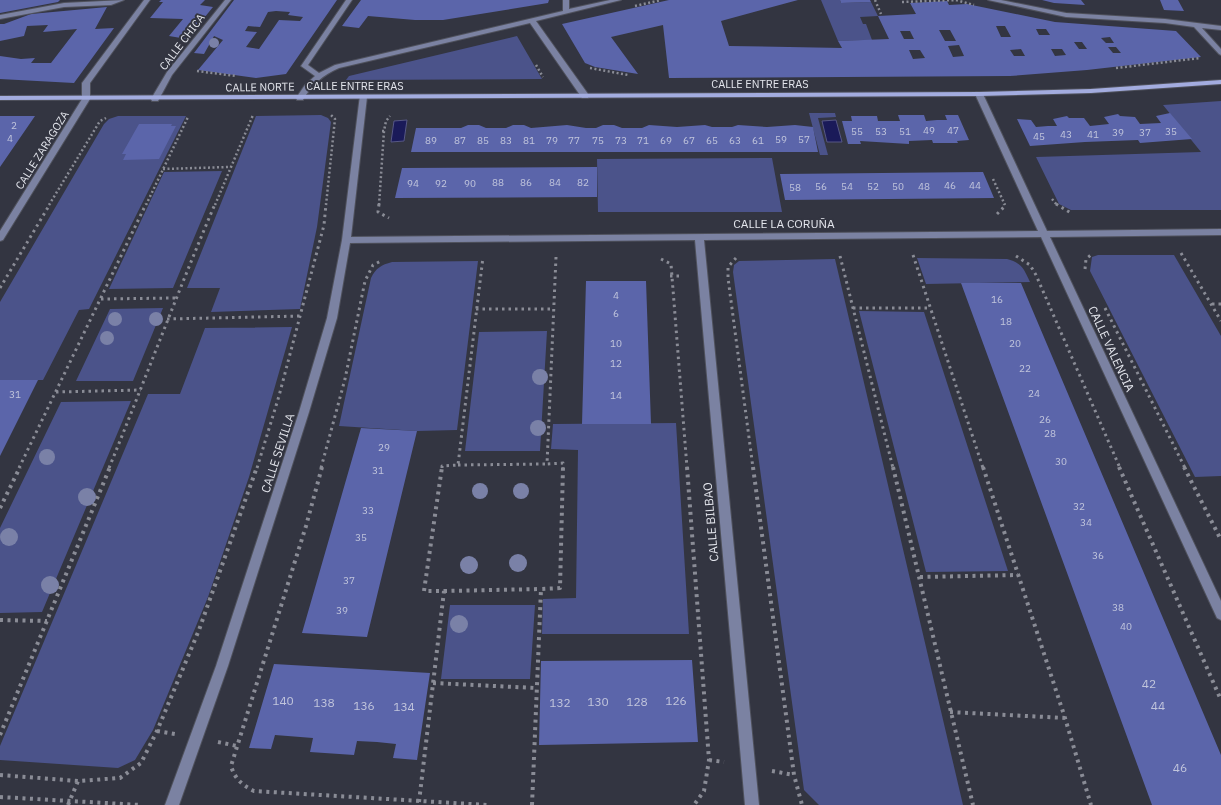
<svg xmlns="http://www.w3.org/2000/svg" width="1221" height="805" font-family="'IBM Plex Sans',sans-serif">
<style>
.green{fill:#4b538a}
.water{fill:#1a1a59;stroke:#565785}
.building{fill:#5b65aa;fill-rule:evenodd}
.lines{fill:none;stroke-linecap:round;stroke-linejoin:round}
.street-casing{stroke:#4f515c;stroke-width:2}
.secondary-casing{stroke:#4f515c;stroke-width:2}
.path-far2{stroke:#8a8c96;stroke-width:2.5;stroke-dasharray:2 2.5;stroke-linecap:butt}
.path-far1{stroke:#8a8c96;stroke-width:3;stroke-dasharray:2.5 4;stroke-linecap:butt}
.path{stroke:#8a8c96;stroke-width:4;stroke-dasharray:3 4.5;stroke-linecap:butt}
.street{fill:#7b82a2;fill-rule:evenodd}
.secondary{fill:#a3acdf;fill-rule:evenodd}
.tree{fill:#7a81a7}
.labels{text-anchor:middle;stroke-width:4;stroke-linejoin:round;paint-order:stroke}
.number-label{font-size:10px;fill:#c1c5dc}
.far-street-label{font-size:11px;fill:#e3e5ec;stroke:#333541}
.street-label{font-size:12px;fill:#e3e5ec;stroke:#333541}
.near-number-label{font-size:12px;fill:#c1c5dc}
</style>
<rect width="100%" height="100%" fill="#333541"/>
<path class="green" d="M821 0H840L841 3 871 2 878 16 860 17 863 24H866L872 40 838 41Z
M517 36 542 79 346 80 349 76Z
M1221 101V210H1071L1059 204 1036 157 1201 152 1163 105Z
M809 113H835L836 117 818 118 828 155H820Z
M321 115 328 118 331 122 317 227 300 309 211 312 220 288H187L256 116Z
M118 116H186L89 309 79 310 43 380H0V302L104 124 109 119Z
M772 158 782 212H598L597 159Z
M222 171 173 288 109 289 164 172Z
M1098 255H1174L1221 336V476L1195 477 1090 271 1092 257Z
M917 258 1007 259C1022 263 1024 269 1030 282L926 284Z
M835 259 963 805H819L804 790 733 272 734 265 739 261Z
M478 261 457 430 417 431 339 426 371 278C376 268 381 265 392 262Z
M163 308 133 381H76L110 309Z
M859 311 924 312 1008 571 926 572Z
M292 327 249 477 208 597 153 730 135 760 118 768 0 760V746L148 394H180L205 328Z
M547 331 540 451H465L479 332Z
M131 401 42 612 0 613V528L61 402Z
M676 423 689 634H542L543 599 576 598 578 450 551 449 553 424Z
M450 605H535L530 679H441Z"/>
<path class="water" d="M407 120 404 141 391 142 394 121Z
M836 120 842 142H827L822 121Z"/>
<path class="building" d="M0 0H60L58 2 0 13Z
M161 0H205L200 5 213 7 187 39 169 36 183 19 150 18 163 2H159Z
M234 0H337L286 74 256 78 198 70 223 40 214 36 204 54 194 53ZM276 11 290 12 288 15 303 17 300 21 279 20 259 49 246 47 257 32 245 31 248 26 260 27 268 12Z
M361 0H549L548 3 443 20H415L368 16 359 28 342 26Z
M669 0H798L721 21 729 46 842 48 838 41 889 39 878 16 916 14 910 3 947 1 949 5 967 4 1055 22 1176 31 1201 57 1087 70 1010 76 669 78 663 25 611 37 638 74 595 67 585 63 562 24ZM996 26H1005L1011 37H1001ZM1036 29H1046L1050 35H1039ZM939 30H950L956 41H945ZM900 31H910L914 39H904ZM1110 37 1114 43H1106L1101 38ZM1074 42H1082L1087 49H1079ZM959 45 964 56 953 57 948 46ZM1108 47H1116L1121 53H1113ZM1021 49 1025 56H1014L1010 50ZM1051 49H1062L1066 55 1055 56ZM909 50H920L925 58 913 59Z
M840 0H870L871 2 841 3Z
M1042 0H1081L1085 5 1054 3Z
M1160 0H1178L1184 11 1164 10Z
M107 7 95 29 114 28 74 83 0 79V56L21 59 35 58 31 63H51L77 29 43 32 48 25 27 26 24 36 0 41V24H4L31 14Z
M1170 113 1192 139 1140 143 1138 140 1085 142 1030 146 1017 119 1031 120 1036 127 1048 126H1057L1053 119 1067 116 1069 118H1084L1090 126 1109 124 1104 117 1118 114 1120 116 1135 117 1140 124 1161 123 1156 116Z
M898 115H924L926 121 937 120H947L945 115H958L969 140 957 141 958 143H933L932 140 909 141V144L860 141 861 144H848L842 121H852L851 116H877L878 121H900Z
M0 116H35L0 167Z
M139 124H172L171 126H176L159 159 123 160 126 154H122Z
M468 125H479L486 128H506L513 125H524L531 128 567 125 586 128H596L603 125H614L622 128H642L649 125 677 127 705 125 712 127H732L738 125 767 127 795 125 813 127 818 152H411L416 128H461Z
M597 167V197L395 198 402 168Z
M983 172 994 198 785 200 780 174Z
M586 281H646L651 424H582Z
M961 283H1021L1221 755V805H1152Z
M0 380H38L0 456Z
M361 428 417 431 367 637 302 633Z
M692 660 698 742 539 745 541 661Z
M274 664 430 673 417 760 393 758 396 744 377 742 357 741 354 755 310 752 313 738 275 735 271 749 249 748Z"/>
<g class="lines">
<defs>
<path id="street" d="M124 0 111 5 64 7 0 19V15L64 3Z
M144 0H150L90 83V99L3 240 0 241V231L82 99V83Z
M225 0H231L172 75 158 101H152L151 99 167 72Z
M346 0H352L308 65 319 73 335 65 563 11V0H569V9L610 0H621L536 21 588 94V98H582L530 23 339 68C323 75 312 84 303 100H297L296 98 305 85 315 76 301 66Z
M988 0H1001L1066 13 1165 19 1221 26V30L1202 28 1221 49V55L1219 54 1194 27 1165 23 1066 17Z
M976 92H982L983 94 1047 231 1221 229V235L1050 237 1221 601V620L1217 618 1041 237 704 240 759 805H745L695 240 350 243 337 318 309 412 228 666 179 805H165L216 666 299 412 327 318 342 240 360 95H363L367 97 351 237 1038 231 975 94Z"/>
<path id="secondary" d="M1221 80V84L1091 93 979 96 0 100V96L979 92 1091 89Z"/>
</defs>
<use href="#street" class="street-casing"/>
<use href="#secondary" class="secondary-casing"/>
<path class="path-far2" d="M875 0 881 14
M956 0 974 5
M902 2 957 0
M635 6 661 0
M536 65 543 77
M590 68 628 75
M1116 68 1200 58
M197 71 236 76
M382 131H384L386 121 390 116
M163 169 229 167
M993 179 1005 205
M1052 199 1057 205
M49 205 100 121 106 118
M146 205 188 117
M215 205 253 115
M326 205 335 119 331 115
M379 205 384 131"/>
<path class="path-far1" d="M379 204 378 212 389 218
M1056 204 1071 213
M997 214 1005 206 1004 204
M1181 253 1221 321
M913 255 983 468
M840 256 893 468
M1016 256 1030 265 1036 275 1120 468
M556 257 547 464 563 463V468
M736 258 728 267V278L753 468
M661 259 671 264 687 468
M1085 269 1086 259 1092 254
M670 276H682
M0 288 50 204
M101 299 175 298
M1212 304H1221
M853 308H930
M1105 308 1185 468
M476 309H553
M167 319 301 316
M56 392 141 390
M458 465 547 464
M19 468 146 204
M109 468C145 380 178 291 215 204
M257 468 279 396 324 225 326 204
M321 468 345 379 365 281 373 265 381 261
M442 468V466L458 465 483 257"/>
<path class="path" d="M322 467 306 526 231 766C235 779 242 785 254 791L487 805
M687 467 709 760 704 791 694 805
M753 467 794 775 802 805
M893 467 973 805
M983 467 1065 718 1091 805
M1119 467 1221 700
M1184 467 1221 540
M0 508 20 467
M920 577 1018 575
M444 591 541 589
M0 620 47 621
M433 683 536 688
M950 712 1065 718
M157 731 175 734
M0 735 110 467
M218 742 237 746
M709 760 724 762
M772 771 794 775
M0 775 78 781 120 778 141 763 157 731 199 630 257 467
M0 797 141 805
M419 802 444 591H424L442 467
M68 805 78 781
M532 805 541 589 560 588 563 467"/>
<use href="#street" class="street"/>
<use href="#secondary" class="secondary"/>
</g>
<g class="tree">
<circle cx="214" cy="43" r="5"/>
<circle cx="115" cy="319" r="7"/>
<circle cx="156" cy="319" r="7"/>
<circle cx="107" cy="338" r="7"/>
<circle cx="540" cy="377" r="8"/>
<circle cx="538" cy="428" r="8"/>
<circle cx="47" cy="457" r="8"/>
<circle cx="480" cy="491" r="8"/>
<circle cx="521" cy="491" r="8"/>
<circle cx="87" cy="497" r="9"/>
<circle cx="9" cy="537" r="9"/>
<circle cx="518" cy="563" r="9"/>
<circle cx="469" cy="565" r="9"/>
<circle cx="50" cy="585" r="9"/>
<circle cx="459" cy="624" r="9"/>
</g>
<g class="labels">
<g class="number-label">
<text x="14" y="129">2</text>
<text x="929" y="134">49</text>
<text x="953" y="134">47</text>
<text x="857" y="135">55</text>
<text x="881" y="135">53</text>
<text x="905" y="135">51</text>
<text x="1171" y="135">35</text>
<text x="1118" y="136">39</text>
<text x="1145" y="136">37</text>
<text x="1066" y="138">43</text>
<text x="1093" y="138">41</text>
<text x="1039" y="140">45</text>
<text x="10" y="142">4</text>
<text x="781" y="143">59</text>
<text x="804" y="143">57</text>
<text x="431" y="144">89</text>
<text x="460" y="144">87</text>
<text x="483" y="144">85</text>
<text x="506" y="144">83</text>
<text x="529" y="144">81</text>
<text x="552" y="144">79</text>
<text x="574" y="144">77</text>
<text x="598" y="144">75</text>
<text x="621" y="144">73</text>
<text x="643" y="144">71</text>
<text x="666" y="144">69</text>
<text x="689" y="144">67</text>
<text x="712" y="144">65</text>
<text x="735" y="144">63</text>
<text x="758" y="144">61</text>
<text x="498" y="186">88</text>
<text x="526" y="186">86</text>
<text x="555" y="186">84</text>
<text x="583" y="186">82</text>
<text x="413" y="187">94</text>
<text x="441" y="187">92</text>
<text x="470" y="187">90</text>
<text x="950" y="189">46</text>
<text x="975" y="189">44</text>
<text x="821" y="190">56</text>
<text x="847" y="190">54</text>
<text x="873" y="190">52</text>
<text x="898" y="190">50</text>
<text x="924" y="190">48</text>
<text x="795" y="191">58</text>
<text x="616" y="299">4</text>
<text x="997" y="303">16</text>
<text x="616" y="317">6</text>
<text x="1006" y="325">18</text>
<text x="616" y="347">10</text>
<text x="1015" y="347">20</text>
<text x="616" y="367">12</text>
<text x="1025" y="372">22</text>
<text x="1034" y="397">24</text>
<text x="15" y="398">31</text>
<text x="616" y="399">14</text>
<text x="1045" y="423">26</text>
<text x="1050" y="437">28</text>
<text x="384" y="451">29</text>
<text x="1061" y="465">30</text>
<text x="378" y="474">31</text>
<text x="1079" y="510">32</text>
<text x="368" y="514">33</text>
<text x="1086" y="526">34</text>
<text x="361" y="541">35</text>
<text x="1098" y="559">36</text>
<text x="349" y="584">37</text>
<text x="1118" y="611">38</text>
<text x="342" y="614">39</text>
<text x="1126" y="630">40</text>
</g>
<g class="far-street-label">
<text transform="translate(182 42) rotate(-53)" y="4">CALLE CHICA</text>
<text x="760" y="88">CALLE ENTRE ERAS</text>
<text x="355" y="90">CALLE ENTRE ERAS</text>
<text transform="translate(260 87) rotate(-1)" y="4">CALLE NORTE</text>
<text transform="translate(42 150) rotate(-58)" y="4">CALLE ZARAGOZA</text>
</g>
<g class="street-label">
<text x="784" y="228">CALLE LA CORUÑA</text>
<text transform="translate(1111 349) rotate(65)" y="4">CALLE VALENCIA</text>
<text transform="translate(278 453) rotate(-72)" y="4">CALLE SEVILLA</text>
<text transform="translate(711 522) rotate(-95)" y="4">CALLE BILBAO</text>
</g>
<g class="near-number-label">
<text x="1149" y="688">42</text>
<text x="283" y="705">140</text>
<text x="676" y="705">126</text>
<text x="598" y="706">130</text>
<text x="637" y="706">128</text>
<text x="324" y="707">138</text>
<text x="560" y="707">132</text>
<text x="364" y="710">136</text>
<text x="1158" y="710">44</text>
<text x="404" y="711">134</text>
<text x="1180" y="772">46</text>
</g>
</g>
</svg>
